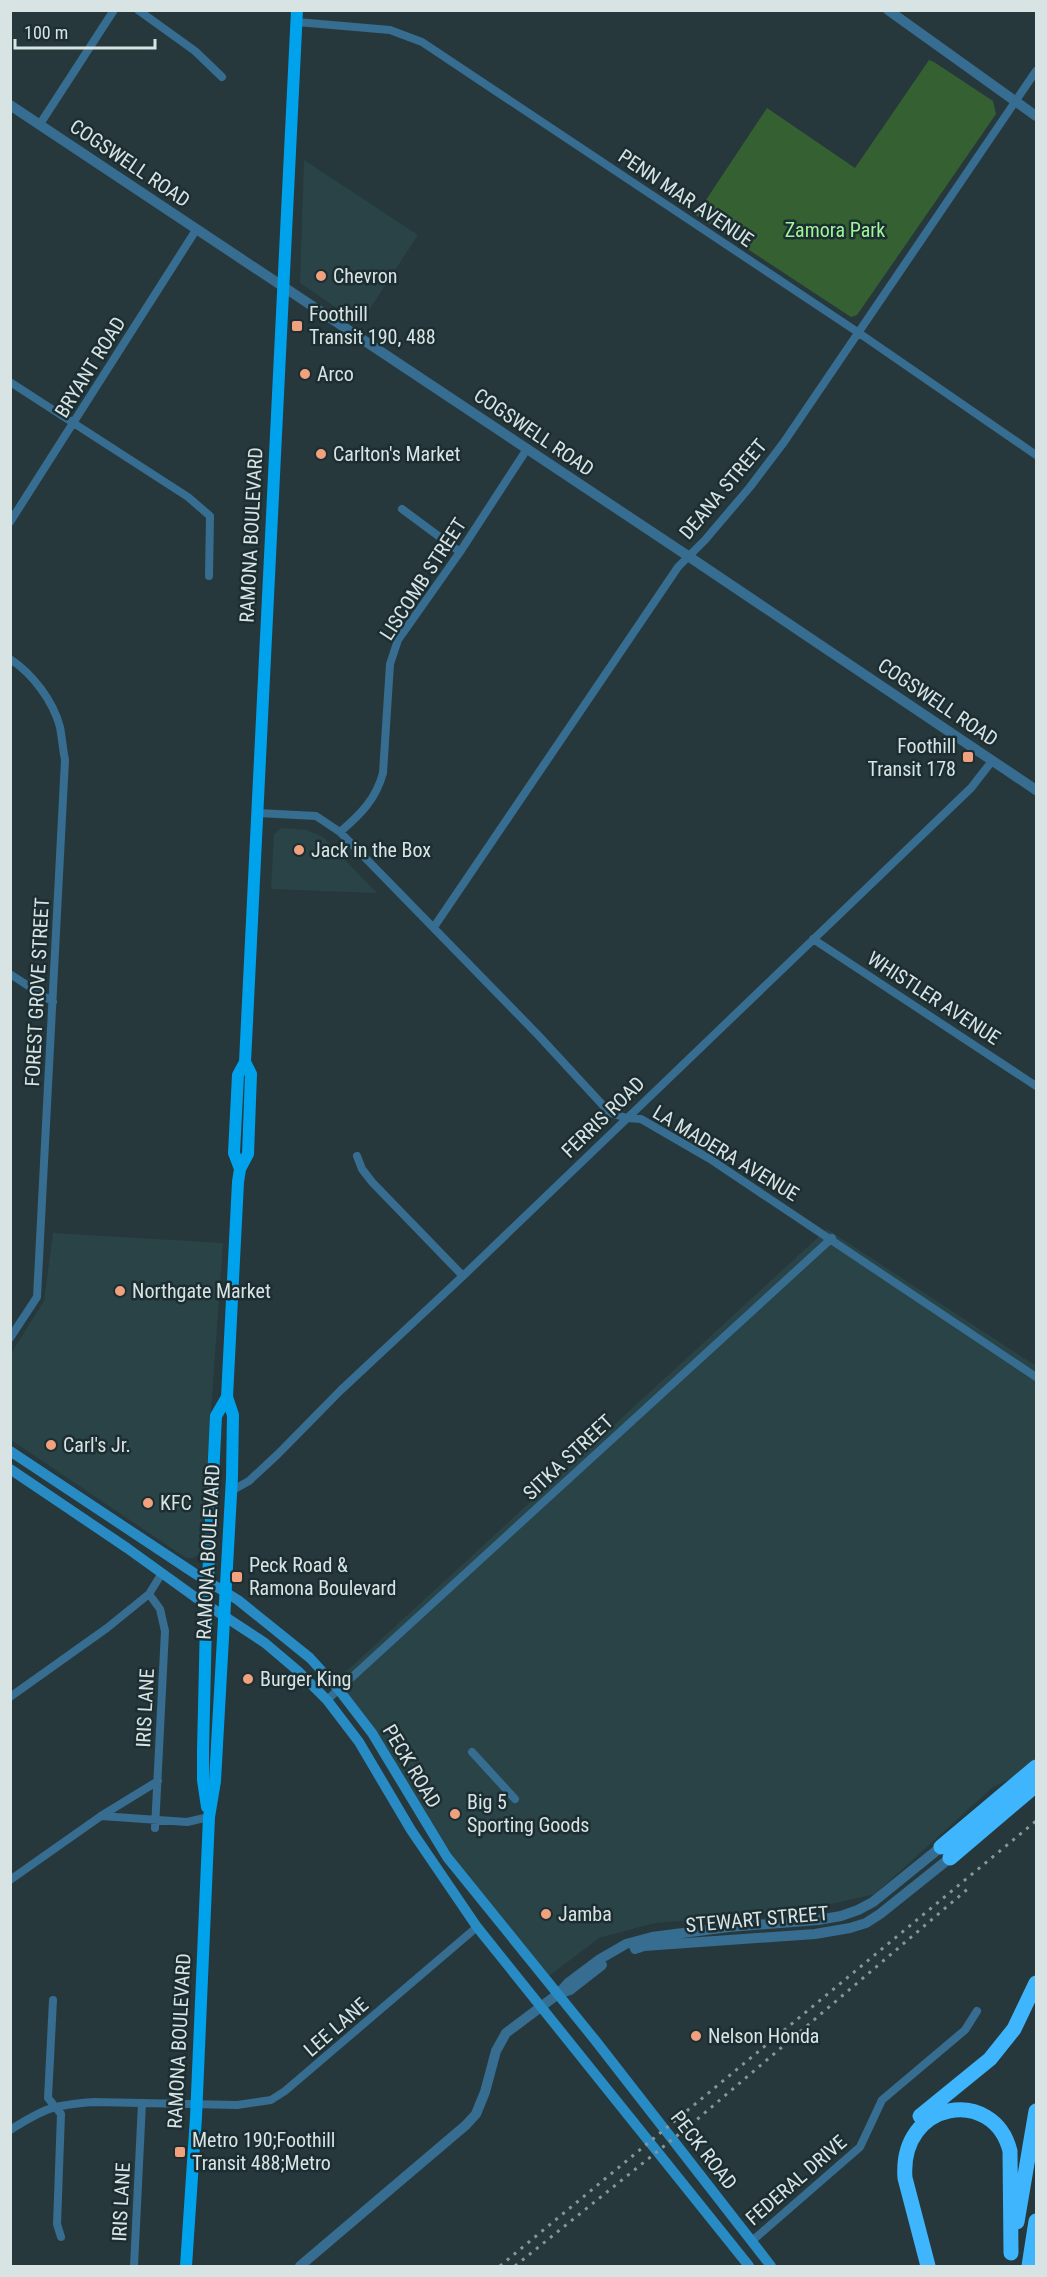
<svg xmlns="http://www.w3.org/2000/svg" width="1047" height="2277" font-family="'Roboto Condensed',sans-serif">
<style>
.built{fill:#294347}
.green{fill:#356132}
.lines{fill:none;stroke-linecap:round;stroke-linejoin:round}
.minor{stroke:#366d91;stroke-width:8}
.tertiary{stroke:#366d91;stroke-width:10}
.secondary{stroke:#288bc4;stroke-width:10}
.primary{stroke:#00a2eb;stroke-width:12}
.motorway{stroke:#3eb5fc;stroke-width:15}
.rail{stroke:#889698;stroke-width:3;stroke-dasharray:3 6;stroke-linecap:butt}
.poi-dot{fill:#f1a17d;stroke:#1c2e31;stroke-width:2}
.labels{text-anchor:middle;stroke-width:5;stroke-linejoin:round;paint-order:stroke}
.street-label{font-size:20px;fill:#d8e3e4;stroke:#1c2e31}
.park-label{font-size:20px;fill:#9ff697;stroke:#1c2e31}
.poi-label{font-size:20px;fill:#d8e3e4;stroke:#1c2e31;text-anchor:start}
</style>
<rect width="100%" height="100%" fill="#26383b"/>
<path class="built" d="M304 160 418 235 360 324 300 283Z
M281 828 307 830 323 837 377 893 271 889 274 834Z
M827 1229 1036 1366V1763L1032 1770 993 1787 875 1894 792 1913 655 1923 599 1938 549 1976 464 1874 338 1679Z
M53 1233 223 1243 201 1550 199 1555 192 1558H186L11 1440 10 1355 44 1301Z"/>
<path class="green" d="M929 60 934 62 993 101 996 114 857 315 851 317 696 215 767 108 855 168Z"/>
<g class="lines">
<path class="minor" d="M138 10 195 51 222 77
M297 22 390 30 422 42 859 333 1036 455
M40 124 114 10
M10 382 188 497 210 516 209 576
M402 509 460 552
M10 522 196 230
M10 659C33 674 53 701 60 727 62 738 63 750 65 760L37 1297 10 1338
M258 813 316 816 340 832 539 1036 610 1113 627 1118 641 1119 710 1159 1036 1377
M340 832C361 814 376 799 383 773L390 664 398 640 460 552 527 449
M434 927 678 567 705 540 750 487 784 442 1036 71
M813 939 1036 1086
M10 974 53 1002
M357 1156 362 1169 372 1182 463 1276
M231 1491 249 1481 278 1454 341 1390 463 1276 971 788 992 761
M149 1594 160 1609 165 1631 155 1828
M10 1697 107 1628 149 1594 162 1573
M327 1700 832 1238
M472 1752 515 1799
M101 1816 187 1822 209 1817
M10 1880 101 1816 158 1781
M53 2000 48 2098 61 2114 57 2224 61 2237
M10 2130C45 2108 53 2105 94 2102L237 2105 271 2100 285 2091 477 1927
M752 2241 860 2147 882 2100 965 2030 977 2011
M134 2266 142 2103"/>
<path class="tertiary" d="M888 10 1036 116
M10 105 688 556 1036 790
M635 1949 644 1946 815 1934 850 1928 866 1923 880 1914 950 1858
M561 1993 570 1990 602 1965
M300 2266 466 2125 476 2114 485 2092 496 2051 506 2033 558 1994 568 1983 600 1959 626 1944 652 1937 729 1927 818 1920 841 1916 858 1910 873 1902 941 1847"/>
<path class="secondary" d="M10 1451 194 1573 238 1600 310 1658 339 1690 372 1733 447 1857 595 2040 771 2266
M10 1469 127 1548 195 1597 265 1643 298 1671 327 1700 359 1742 411 1830 477 1927 749 2266"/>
<path class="primary" d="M240 1169 234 1153 238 1075 245 1062 297 10
M207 1807 203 1780V1751L206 1621 216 1416 227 1397
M186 2266 196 2117 209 1817 215 1781 232 1477 233 1415 227 1397 238 1182 240 1169 248 1154 251 1074 245 1062"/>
<path class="motorway" d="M941 1847 1036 1767
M950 1858 1036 1785
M920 2116 990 2059 1014 2029 1036 1983
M1017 2222 1036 2111
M928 2266 905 2178C899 2100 994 2086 1010 2151L1011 2253
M1029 2266 1036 2221"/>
<path class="rail" d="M500 2266 1036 1821
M515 2266 694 2122 970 1887"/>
</g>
<g class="poi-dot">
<circle cx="321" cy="276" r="6"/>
<rect x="291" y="320" width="12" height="12" rx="3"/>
<circle cx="305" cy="374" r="6"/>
<circle cx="321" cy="454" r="6"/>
<rect x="962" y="751" width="12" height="12" rx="3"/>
<circle cx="299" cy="850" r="6"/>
<circle cx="120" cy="1291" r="6"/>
<circle cx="51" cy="1445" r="6"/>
<circle cx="148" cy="1503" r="6"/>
<rect x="231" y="1571" width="12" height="12" rx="3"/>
<circle cx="248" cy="1679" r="6"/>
<circle cx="455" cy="1814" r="6"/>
<circle cx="546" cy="1914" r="6"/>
<circle cx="696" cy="2036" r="6"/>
<rect x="174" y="2146" width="12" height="12" rx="3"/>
</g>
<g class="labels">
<g class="street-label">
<text transform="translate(130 163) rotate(34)" y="7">COGSWELL ROAD</text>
<text transform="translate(686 198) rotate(34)" y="7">PENN MAR AVENUE</text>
<text transform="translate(90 367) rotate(-58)" y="7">BRYANT ROAD</text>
<text transform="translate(534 432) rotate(34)" y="7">COGSWELL ROAD</text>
<text transform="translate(723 489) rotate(-50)" y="7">DEANA STREET</text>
<text transform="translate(251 535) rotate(-87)" y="7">RAMONA BOULEVARD</text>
<text transform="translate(423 579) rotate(-57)" y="7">LISCOMB STREET</text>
<text transform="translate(938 702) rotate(34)" y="7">COGSWELL ROAD</text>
<text transform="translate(37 992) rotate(-87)" y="7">FOREST GROVE STREET</text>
<text transform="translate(934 998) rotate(33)" y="7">WHISTLER AVENUE</text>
<text transform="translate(603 1117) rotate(-44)" y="7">FERRIS ROAD</text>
<text transform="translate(726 1153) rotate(31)" y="7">LA MADERA AVENUE</text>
<text transform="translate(568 1457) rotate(-43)" y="7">SITKA STREET</text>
<text transform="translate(208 1552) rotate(-87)" y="7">RAMONA BOULEVARD</text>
<text transform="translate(145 1708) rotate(-87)" y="7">IRIS LANE</text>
<text transform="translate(412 1766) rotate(59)" y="7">PECK ROAD</text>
<text transform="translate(757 1919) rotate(-5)" y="7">STEWART STREET</text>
<text transform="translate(336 2027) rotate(-41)" y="7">LEE LANE</text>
<text transform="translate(179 2041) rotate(-87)" y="7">RAMONA BOULEVARD</text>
<text transform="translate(704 2150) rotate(52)" y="7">PECK ROAD</text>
<text transform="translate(796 2180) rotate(-41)" y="7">FEDERAL DRIVE</text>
<text transform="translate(121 2202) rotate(-87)" y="7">IRIS LANE</text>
</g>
<g class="park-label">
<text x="835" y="237">Zamora Park</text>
</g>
<g class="poi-label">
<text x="333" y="283">Chevron</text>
<text x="309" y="321">Foothill<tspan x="309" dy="23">Transit 190, 488</tspan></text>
<text x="317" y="381">Arco</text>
<text x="333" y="461">Carlton's Market</text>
<text x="956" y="753" text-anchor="end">Foothill<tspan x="956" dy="23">Transit 178</tspan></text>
<text x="311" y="857">Jack in the Box</text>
<text x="132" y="1298">Northgate Market</text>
<text x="63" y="1452">Carl's Jr.</text>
<text x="160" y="1510">KFC</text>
<text x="249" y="1572">Peck Road &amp;<tspan x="249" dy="23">Ramona Boulevard</tspan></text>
<text x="260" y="1686">Burger King</text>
<text x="467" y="1809">Big 5<tspan x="467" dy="23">Sporting Goods</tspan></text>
<text x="558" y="1921">Jamba</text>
<text x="708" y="2043">Nelson Honda</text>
<text x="192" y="2147">Metro 190;Foothill<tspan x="192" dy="23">Transit 488;Metro</tspan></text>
</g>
</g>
<rect width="1047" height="2277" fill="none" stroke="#d8e3e4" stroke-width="24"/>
<path d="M15 39v9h140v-9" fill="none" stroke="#d8e3e4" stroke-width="3"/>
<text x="24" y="39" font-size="18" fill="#d8e3e4" stroke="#1c2e31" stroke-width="4.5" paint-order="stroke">100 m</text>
</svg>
